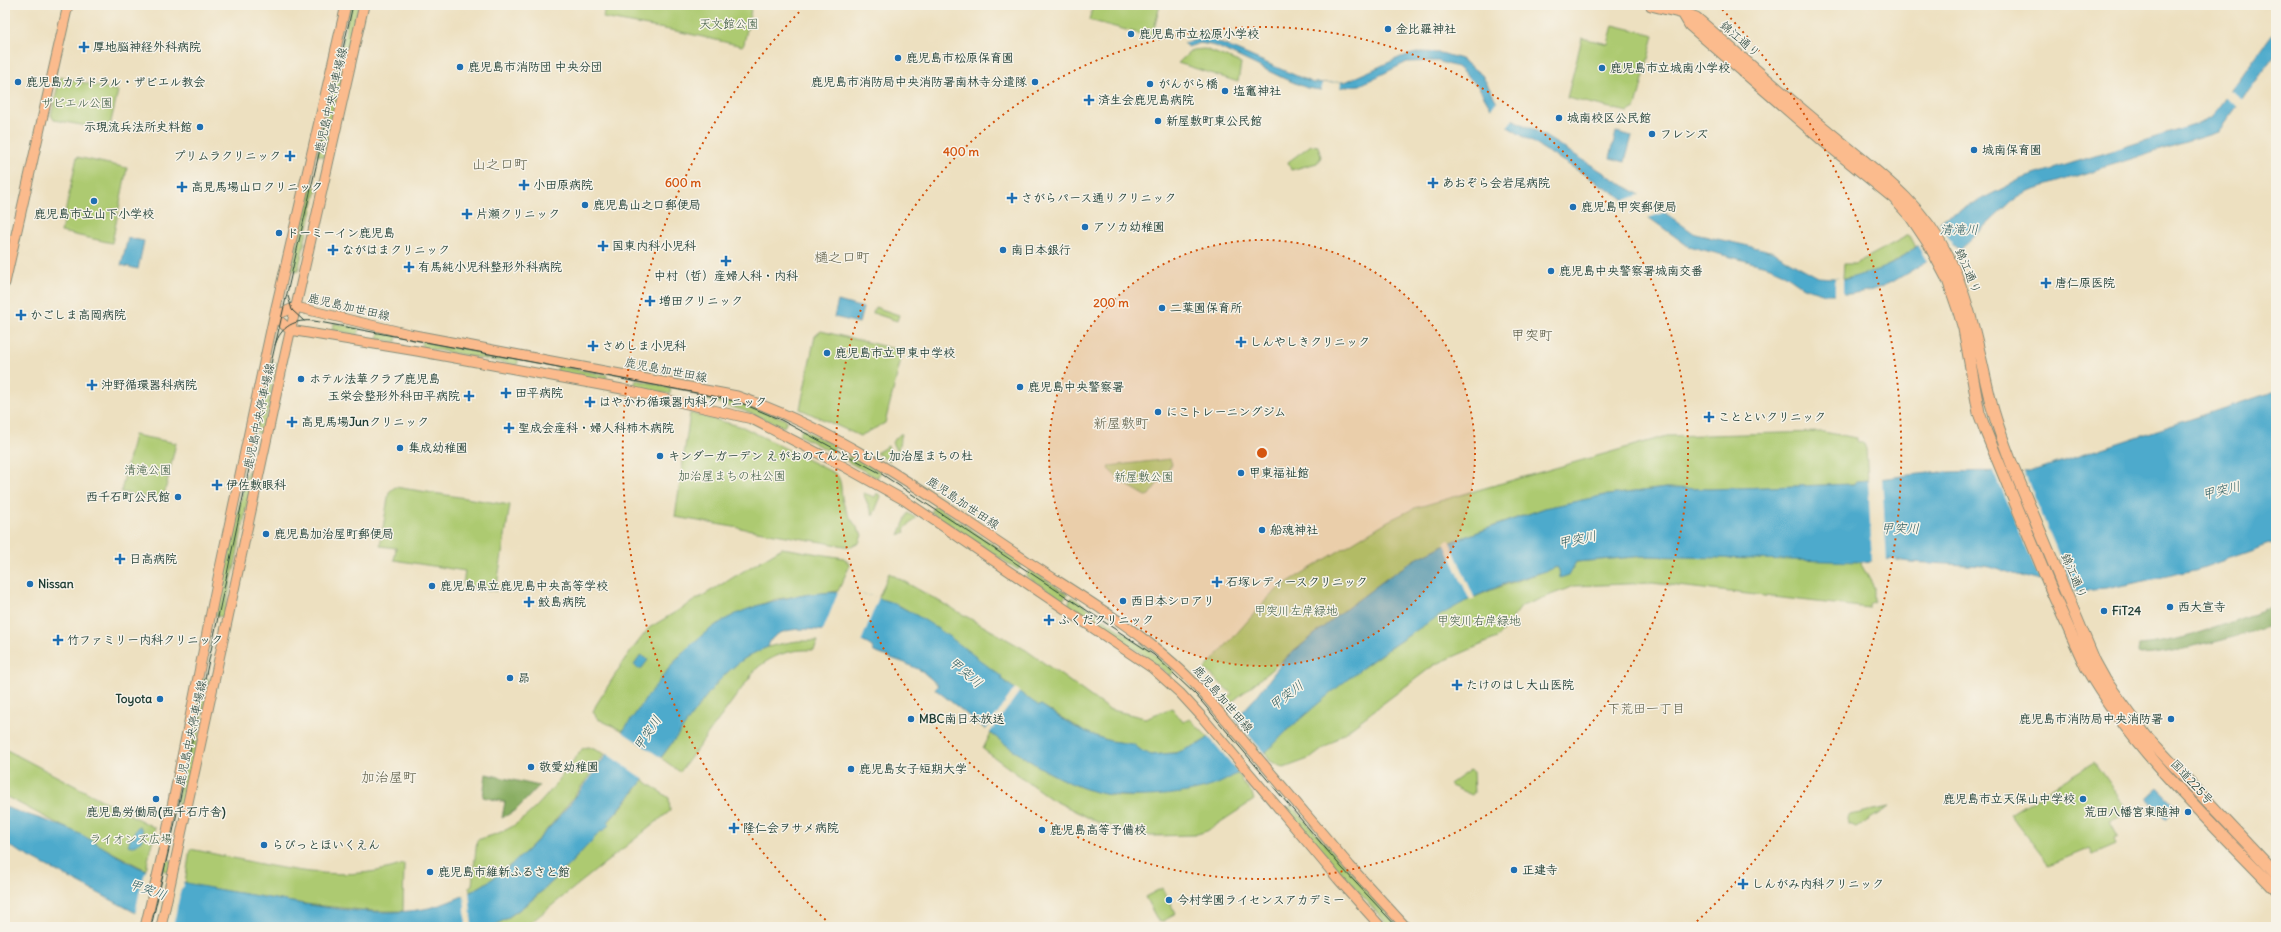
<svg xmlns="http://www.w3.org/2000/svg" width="2281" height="932" font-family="Delius,'Klee One',sans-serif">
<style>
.green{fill:#adca71;stroke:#668452}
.forest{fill:#8aae63;stroke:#54764c}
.water{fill:#4eaacc;stroke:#367480}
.pier{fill:#ede0c0}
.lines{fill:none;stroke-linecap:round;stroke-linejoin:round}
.major-casing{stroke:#868e7a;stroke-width:11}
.highway-casing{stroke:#868e7a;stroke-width:13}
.major{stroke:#fbbb8d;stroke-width:9}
.highway{stroke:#fbbb8d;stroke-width:11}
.tram{stroke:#1f3d34;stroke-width:1}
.ring{fill:none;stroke:#d45610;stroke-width:2;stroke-dasharray:2 4}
.poi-dot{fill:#1f6fb2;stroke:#f7f3e8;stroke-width:1.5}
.labels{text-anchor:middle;stroke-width:3;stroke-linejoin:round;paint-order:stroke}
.park-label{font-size:12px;fill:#3b5940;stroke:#f7f3e8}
.poi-label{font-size:12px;font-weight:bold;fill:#1f3d34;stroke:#f7f3e8;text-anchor:start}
.street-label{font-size:12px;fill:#1f3d34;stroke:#f7f3e8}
.water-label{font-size:13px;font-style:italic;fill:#2d5e62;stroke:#f7f3e8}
.neighbourhood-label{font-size:13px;fill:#60614b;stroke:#f7f3e8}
.quarter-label{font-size:14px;fill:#60614b;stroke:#f7f3e8}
.centre{fill:#d45610;stroke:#f7f3e8;stroke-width:2}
.ring-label{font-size:12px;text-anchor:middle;font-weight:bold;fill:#d45610;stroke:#f7f3e8;stroke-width:3;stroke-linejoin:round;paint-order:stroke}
</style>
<rect width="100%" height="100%" fill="#f7f3e8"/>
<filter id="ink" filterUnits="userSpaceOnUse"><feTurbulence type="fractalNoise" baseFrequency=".025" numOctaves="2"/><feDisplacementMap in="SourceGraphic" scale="8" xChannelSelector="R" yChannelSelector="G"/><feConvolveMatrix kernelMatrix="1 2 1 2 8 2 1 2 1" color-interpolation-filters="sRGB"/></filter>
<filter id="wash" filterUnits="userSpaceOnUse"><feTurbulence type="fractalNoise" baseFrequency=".012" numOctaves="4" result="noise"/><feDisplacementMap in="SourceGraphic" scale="16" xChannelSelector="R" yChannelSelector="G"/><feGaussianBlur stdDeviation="0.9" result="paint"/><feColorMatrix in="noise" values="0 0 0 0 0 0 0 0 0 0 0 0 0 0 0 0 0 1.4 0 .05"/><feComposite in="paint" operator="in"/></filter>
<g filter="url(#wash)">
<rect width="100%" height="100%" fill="#ede0c0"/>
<path class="green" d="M351 5H359L324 157 317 155Z
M605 5H752L744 44 742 46 681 32 603 18Z
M1093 5H1160L1152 37 1089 20Z
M1613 25 1654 35 1636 107 1628 112 1567 98 1582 38 1608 44Z
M1205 49 1241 63 1238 82 1178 63 1192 50Z
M60 77 118 91 109 130 54 120 51 115Z
M1311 145 1318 146 1321 157 1317 163 1291 170 1288 162Z
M77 157 127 168 112 243 61 232Z
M310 187 317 188 298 271 291 270Z
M1907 236H1910L1915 245V248C1895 262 1869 280 1843 278L1844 264H1855Z
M875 307 899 315 897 321 873 313Z
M334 323 359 328 358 335 332 330Z
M821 331 903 351 885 423 860 436 800 409 815 336Z
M379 332 397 335 396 342 378 339Z
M422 340 519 358 517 365 421 347Z
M270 362 277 364 263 434 256 433Z
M558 366 607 375 605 382 556 373Z
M636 380 671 386 670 394 634 387Z
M705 392 744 403 787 420 784 427 742 410 704 399Z
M690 413 743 427 836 474C843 482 840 492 843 502 847 515 855 524 862 535L859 543 851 547 675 517Z
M802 429 835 446 831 452 799 435Z
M1823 432 1857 438V441L1864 444 1866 449 1868 480 1856 481 1854 484 1710 489 1666 488 1601 496 1545 508 1502 523 1448 543 1416 559 1390 576 1338 615 1227 706 1222 703 1232 694 1205 669 1268 598 1280 587 1388 521 1415 508 1667 436Z
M900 434H902L897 453 892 442Z
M134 435 176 443 163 500 121 492Z
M888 446 891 455 889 461 876 453Z
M851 454 881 471 877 478 847 461Z
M1170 459 1172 464 1149 495 1146 496 1122 482 1108 469 1109 466Z
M247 471 254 472 224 617 216 616Z
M395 487 510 505 496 591 463 585 465 571 394 560 396 548 380 546 389 492Z
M863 493 875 497 877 493 881 496 873 516Z
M935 505 1022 564 1018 570 931 512Z
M908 513 916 518 904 529 905 532 899 535Z
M782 548 844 558 850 565 838 591 776 599 746 610 717 624 697 640 676 659 623 731 598 719 593 712 596 705 627 656 649 628Z
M1646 556 1859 561 1874 587V601L1869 604V608L1652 583 1574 586 1522 606 1497 638 1434 665 1311 758 1284 768 1270 761 1265 753C1307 708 1357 670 1408 636 1424 625 1440 613 1457 605 1490 589 1523 579 1557 567L1559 570 1576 562Z
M1030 569 1067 594 1063 600 1026 576Z
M889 573 1026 650 1108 709 1145 718 1172 708 1183 722 1190 719 1209 738 1182 752 1151 755 1142 751 1133 744 1110 741 1085 732 1041 705 1040 707 1001 679 1002 677 927 622 897 604 878 599Z
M1072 597 1149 650 1174 671 1170 676 1145 656 1068 604Z
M798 641H818L814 650C791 649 774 654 756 669L680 772 661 758C689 721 716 669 760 650 772 645 785 643 798 641Z
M203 678 210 679 184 806 176 804Z
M991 733C1028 761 1069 790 1117 796 1135 798 1153 795 1171 792 1196 789 1216 786 1237 772L1242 778 1241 780 1252 793 1254 800 1207 831 1194 835 1151 836 1134 833 1097 822 1051 799 983 749Z
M589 747 605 754C567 806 529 862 470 892L469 887 472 885 477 840C490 836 505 832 516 824 544 805 563 773 583 748Z
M5 749 155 828 146 870 5 796Z
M2094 762 2129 812 2110 821 2118 836 2114 838 2116 844 2093 854 2090 848 2049 865 2010 814Z
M1470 770 1473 772 1474 793 1472 795 1451 786 1450 784Z
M643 780 669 798 670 811 525 927H492C534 904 561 874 593 839 610 820 628 801 643 780Z
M1291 805 1400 927H1390L1286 810Z
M1889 807 1856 828 1848 825 1847 819 1850 815Z
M190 849C259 862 336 888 404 864L403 911H373L304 904 185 884Z
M165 859 172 861 169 872 162 870Z
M1162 888 1176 914 1161 922 1158 921 1145 897Z"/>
<path class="forest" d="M2276 605V624C2237 637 2180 653 2139 655L2138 653 2139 645C2187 641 2231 622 2276 605Z
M486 774 539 786 516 810 502 818 505 802 483 797Z"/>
<path class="water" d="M2276 29V54L2218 132 2028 191 2012 201 1960 250 1954 245 1894 281 1873 290 1849 294H1825L1803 287 1781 272 1770 267 1688 246 1619 196 1508 127 1491 108 1478 86 1457 67 1437 61 1407 62 1360 85 1320 90 1307 88 1285 79 1216 46 1200 43 1188 47 1183 43 1201 39 1213 40 1313 83 1345 82 1401 57 1421 52 1441 53 1461 59 1482 75 1497 102 1514 120 1538 132 1638 194 1695 234 1771 251 1818 277 1847 279 1880 269 1894 263 1915 248 1941 220 2021 179 2201 123 2212 116Z
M1616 132 1632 136 1625 162 1610 158Z
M128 238 144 241 138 269 121 265Z
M838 301 863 308 859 323 834 317Z
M2276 391V542L2199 569 2107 589 2076 591 1985 566 1909 562 1890 559 1862 562 1646 556 1576 562 1569 575 1560 578 1559 570 1557 567C1539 574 1519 578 1502 585 1463 600 1428 622 1394 645 1357 670 1323 699 1289 729 1280 737 1273 747 1263 754 1253 764 1237 774 1224 781 1196 796 1123 801 1092 791 1032 772 984 727 935 689L938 685 922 671 905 663 874 652 872 647C855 633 774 615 768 647 722 663 700 707 672 743 652 770 630 796 608 822L610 824 602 832 601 831C566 868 537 902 492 927H176L138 914 5 844V807C30 816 58 823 82 835 101 845 119 858 138 867 176 884 217 889 258 896 309 905 383 920 433 907 527 881 587 781 640 707 662 676 684 646 716 625 742 608 773 600 804 595 835 590 873 592 901 607 938 625 970 653 1002 677L1001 679 1039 706 1041 705 1075 727 1098 737 1110 741 1133 744 1142 751 1151 755 1176 753 1199 744 1236 719 1256 697 1285 659 1338 615 1390 576 1416 559 1448 543 1545 508 1601 496 1666 488 1710 489 1854 484 1856 481C1880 480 1904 475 1929 473 1962 471 1996 471 2030 472Z
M641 655 648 660 642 668 638 669 634 665Z
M2159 788 2178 807 2166 819 2147 799Z
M138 826 142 829 143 839C139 844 134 848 128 845L131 838 135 837 134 833Z"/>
<path class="pier" d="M1341 82 1340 90 1321 91 1323 83Z
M2229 90 2244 101 2239 108 2224 97Z
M1497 101 1514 118 1507 127 1490 110Z
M1642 194 1666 210 1668 211 1648 218 1622 201Z
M1938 220 1954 247 1928 263 1917 245H1915Z
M1835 278H1843V297H1835Z
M1993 469 2023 470 2075 593 2041 582Z
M1868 478H1882L1887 561 1872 562Z
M1449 540 1475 599 1470 601 1444 542Z
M839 590 879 597 861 642 822 633Z
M1015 688 1020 691 989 734 985 731Z
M1234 718 1266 755 1239 773 1208 736Z
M621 731 663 759 646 781 604 752Z
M147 868 183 881 184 886 181 889 173 927 135 915 141 884Z
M469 890 472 927H466L464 893Z"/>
</g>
<g filter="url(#ink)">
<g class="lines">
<defs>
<path id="major" d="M5 283 68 5
M145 927 163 851 220 568 274 316 346 5
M161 927 282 368 364 5
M1381 927 1338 879 1202 717 1180 693 1152 668 904 500 843 466 752 419 622 389 417 351 290 330 274 316 296 307 409 334 737 396C845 432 936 501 1030 563 1088 601 1157 640 1203 693L1350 866 1406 927"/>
<path id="highway" d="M1651 5 1683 13 1696 18C1742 58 1788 99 1836 138 1878 173 1922 204 1947 255 1970 301 1978 349 1990 399 1995 420 2003 441 2011 462L2095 662 2105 680 2146 736 2276 874
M1683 13 1690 25 1825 142 1894 198 1911 217 1929 244 1948 280 1958 309 1964 329 1979 413 1986 432 2053 594 2086 667C2133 750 2211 822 2276 890"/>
</defs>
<use href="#major" class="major-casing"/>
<use href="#highway" class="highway-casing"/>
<use href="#major" class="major"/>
<use href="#highway" class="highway"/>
<path class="tram" d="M288 296 292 310 304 321
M275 345C281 326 295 319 314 321L718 397 741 403 781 420 880 473 1154 655 1196 695 1342 868 1397 927
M151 927 173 832 272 359 353 5"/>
</g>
</g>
<circle cx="1262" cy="453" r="213" fill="#d45610" fill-opacity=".12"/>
<g class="ring">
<circle cx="1262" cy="453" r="213"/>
<circle cx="1262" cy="453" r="426"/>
<path d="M830 924A639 639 0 0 1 806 5M1718 5A639 639 0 0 1 1694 924"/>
</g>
<g class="poi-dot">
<circle cx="1388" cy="29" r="4"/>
<circle cx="1131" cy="34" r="4"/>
<path d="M82 41h4v4h4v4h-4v4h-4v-4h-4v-4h4z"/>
<circle cx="898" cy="58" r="4"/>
<circle cx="460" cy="67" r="4"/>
<circle cx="1602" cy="68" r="4"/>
<circle cx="18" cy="82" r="4"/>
<circle cx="1035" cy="82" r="4"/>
<circle cx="1150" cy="84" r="4"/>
<circle cx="1225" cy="91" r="4"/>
<path d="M1087 94h4v4h4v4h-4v4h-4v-4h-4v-4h4z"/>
<circle cx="1559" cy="118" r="4"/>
<circle cx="1158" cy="121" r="4"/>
<circle cx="200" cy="127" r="4"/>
<circle cx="1652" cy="134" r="4"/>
<circle cx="1974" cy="150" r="4"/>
<path d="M288 150h4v4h4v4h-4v4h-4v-4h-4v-4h4z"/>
<path d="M1431 177h4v4h4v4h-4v4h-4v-4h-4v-4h4z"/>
<path d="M522 179h4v4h4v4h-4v4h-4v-4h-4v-4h4z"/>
<path d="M180 181h4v4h4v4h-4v4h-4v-4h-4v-4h4z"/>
<path d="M1010 192h4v4h4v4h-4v4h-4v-4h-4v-4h4z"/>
<circle cx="94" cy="201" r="4"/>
<circle cx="585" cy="205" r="4"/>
<circle cx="1573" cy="207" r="4"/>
<path d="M465 208h4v4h4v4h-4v4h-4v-4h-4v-4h4z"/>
<circle cx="1085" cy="227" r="4"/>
<circle cx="279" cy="233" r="4"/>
<path d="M601 240h4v4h4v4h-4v4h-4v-4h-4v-4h4z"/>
<path d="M331 244h4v4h4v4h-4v4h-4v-4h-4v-4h4z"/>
<circle cx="1003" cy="250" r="4"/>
<path d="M724 255h4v4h4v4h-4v4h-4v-4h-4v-4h4z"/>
<path d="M407 261h4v4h4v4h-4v4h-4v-4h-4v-4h4z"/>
<circle cx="1551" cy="271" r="4"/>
<path d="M2044 277h4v4h4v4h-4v4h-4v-4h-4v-4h4z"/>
<path d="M648 295h4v4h4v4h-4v4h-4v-4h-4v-4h4z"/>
<circle cx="1162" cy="308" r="4"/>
<path d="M19 309h4v4h4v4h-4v4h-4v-4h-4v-4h4z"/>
<path d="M1239 336h4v4h4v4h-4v4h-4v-4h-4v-4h4z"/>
<path d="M591 340h4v4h4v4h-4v4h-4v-4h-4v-4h4z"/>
<circle cx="827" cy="353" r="4"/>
<circle cx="301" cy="379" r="4"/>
<path d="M90 379h4v4h4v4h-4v4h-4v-4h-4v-4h4z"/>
<circle cx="1020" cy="387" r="4"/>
<path d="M504 387h4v4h4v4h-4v4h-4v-4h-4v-4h4z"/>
<path d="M467 390h4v4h4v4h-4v4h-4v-4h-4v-4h4z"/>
<path d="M588 396h4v4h4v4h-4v4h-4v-4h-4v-4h4z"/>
<circle cx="1158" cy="412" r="4"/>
<path d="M1707 411h4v4h4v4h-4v4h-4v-4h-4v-4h4z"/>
<path d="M290 416h4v4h4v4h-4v4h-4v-4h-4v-4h4z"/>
<path d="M507 422h4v4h4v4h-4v4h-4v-4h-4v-4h4z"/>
<circle cx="400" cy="448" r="4"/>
<circle cx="660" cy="456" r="4"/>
<circle cx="1241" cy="473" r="4"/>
<path d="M215 479h4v4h4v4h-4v4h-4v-4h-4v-4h4z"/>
<circle cx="178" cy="497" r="4"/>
<circle cx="1262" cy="530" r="4"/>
<circle cx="266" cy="534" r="4"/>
<path d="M118 553h4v4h4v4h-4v4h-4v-4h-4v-4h4z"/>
<path d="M1215 576h4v4h4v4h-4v4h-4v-4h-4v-4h4z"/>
<circle cx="30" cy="584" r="4"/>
<circle cx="432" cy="586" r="4"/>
<circle cx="1123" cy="601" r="4"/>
<path d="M527 596h4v4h4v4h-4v4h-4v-4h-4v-4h4z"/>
<circle cx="2170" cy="607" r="4"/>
<circle cx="2104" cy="611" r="4"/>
<path d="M1047 614h4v4h4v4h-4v4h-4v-4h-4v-4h4z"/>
<path d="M56 634h4v4h4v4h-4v4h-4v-4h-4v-4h4z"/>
<circle cx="510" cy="678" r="4"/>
<path d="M1455 679h4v4h4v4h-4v4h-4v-4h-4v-4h4z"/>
<circle cx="160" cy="699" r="4"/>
<circle cx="911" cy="719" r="4"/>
<circle cx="2171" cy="719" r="4"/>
<circle cx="531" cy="767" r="4"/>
<circle cx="851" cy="769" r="4"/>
<circle cx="156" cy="799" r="4"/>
<circle cx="2083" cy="799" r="4"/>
<circle cx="2188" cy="812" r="4"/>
<path d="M732 822h4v4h4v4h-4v4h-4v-4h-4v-4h4z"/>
<circle cx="1042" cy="830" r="4"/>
<circle cx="264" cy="845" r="4"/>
<circle cx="1514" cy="870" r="4"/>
<circle cx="430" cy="872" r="4"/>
<path d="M1741 878h4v4h4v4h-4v4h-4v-4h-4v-4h4z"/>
<circle cx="1169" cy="900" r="4"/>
</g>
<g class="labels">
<g class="park-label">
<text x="729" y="28">天文館公園</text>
<text x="77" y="107">ザビエル公園</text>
<text x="148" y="474">清滝公園</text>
<text x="732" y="480">加治屋まちの杜公園</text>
<text x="1144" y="481">新屋敷公園</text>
<text x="1296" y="615">甲突川左岸緑地</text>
<text x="1479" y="625">甲突川右岸緑地</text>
<text x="131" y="843">ライオンズ広場</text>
</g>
<g class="poi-label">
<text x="1396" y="33">金比羅神社</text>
<text x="1139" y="38">鹿児島市立松原小学校</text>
<text x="93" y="51">厚地脳神経外科病院</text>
<text x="906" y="62">鹿児島市松原保育園</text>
<text x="468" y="71">鹿児島市消防団 中央分団</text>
<text x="1610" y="72">鹿児島市立城南小学校</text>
<text x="26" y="86">鹿児島カテドラル・ザビエル教会</text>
<text x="1027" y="86" text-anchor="end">鹿児島市消防局中央消防署南林寺分遣隊</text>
<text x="1158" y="88">がんがら橋</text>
<text x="1233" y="95">塩竃神社</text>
<text x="1098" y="104">済生会鹿児島病院</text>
<text x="1567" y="122">城南校区公民館</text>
<text x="1166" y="125">新屋敷町東公民館</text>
<text x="192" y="131" text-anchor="end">示現流兵法所史料館</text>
<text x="1660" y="138">フレンズ</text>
<text x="1982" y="154">城南保育園</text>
<text x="281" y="160" text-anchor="end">プリムラクリニック</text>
<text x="1442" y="187">あおぞら会岩尾病院</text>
<text x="533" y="189">小田原病院</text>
<text x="191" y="191">高見馬場山口クリニック</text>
<text x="1021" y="202">さがらパース通りクリニック</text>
<text x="593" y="209">鹿児島山之口郵便局</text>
<text x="1581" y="211">鹿児島甲突郵便局</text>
<text x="94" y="218" text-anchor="middle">鹿児島市立山下小学校</text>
<text x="476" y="218">片瀬クリニック</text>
<text x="1093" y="231">アソカ幼稚園</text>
<text x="287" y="237">ドーミーイン鹿児島</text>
<text x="612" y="250">国東内科小児科</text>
<text x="342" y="254">ながはまクリニック</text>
<text x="1011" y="254">南日本銀行</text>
<text x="418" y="271">有馬純小児科整形外科病院</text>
<text x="1559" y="275">鹿児島中央警察署城南交番</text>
<text x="726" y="280" text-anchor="middle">中村（哲）産婦人科・内科</text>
<text x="2055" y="287">唐仁原医院</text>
<text x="659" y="305">増田クリニック</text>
<text x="1170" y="312">二葉園保育所</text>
<text x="30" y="319">かごしま高岡病院</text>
<text x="1250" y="346">しんやしきクリニック</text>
<text x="602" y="350">さめしま小児科</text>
<text x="835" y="357">鹿児島市立甲東中学校</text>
<text x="309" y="383">ホテル法華クラブ鹿児島</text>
<text x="101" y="389">沖野循環器科病院</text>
<text x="1028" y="391">鹿児島中央警察署</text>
<text x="515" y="397">田平病院</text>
<text x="460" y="400" text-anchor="end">玉栄会整形外科田平病院</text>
<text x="599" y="406">はやかわ循環器内科クリニック</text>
<text x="1166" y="416">にこトレーニングジム</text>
<text x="1718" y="421">ことといクリニック</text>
<text x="301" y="426">高見馬場Junクリニック</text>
<text x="518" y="432">聖成会産科・婦人科柿木病院</text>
<text x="408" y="452">集成幼稚園</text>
<text x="668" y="460">キンダーガーデン えがおのてんとうむし 加治屋まちの杜</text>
<text x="1249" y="477">甲東福祉館</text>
<text x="226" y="489">伊佐敷眼科</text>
<text x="170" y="501" text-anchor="end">西千石町公民館</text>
<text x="1270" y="534">船魂神社</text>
<text x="274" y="538">鹿児島加治屋町郵便局</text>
<text x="129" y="563">日高病院</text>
<text x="1226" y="586">石塚レディースクリニック</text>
<text x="38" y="588">Nissan</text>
<text x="440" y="590">鹿児島県立鹿児島中央高等学校</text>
<text x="1131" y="605">西日本シロアリ</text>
<text x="538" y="606">鮫島病院</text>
<text x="2178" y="611">西大宣寺</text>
<text x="2112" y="615">FiT24</text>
<text x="1058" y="624">ふくだクリニック</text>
<text x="67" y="644">竹ファミリー内科クリニック</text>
<text x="518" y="682">昴</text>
<text x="1466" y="689">たけのはし大山医院</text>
<text x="152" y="703" text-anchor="end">Toyota</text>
<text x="919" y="723">MBC南日本放送</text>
<text x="2163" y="723" text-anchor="end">鹿児島市消防局中央消防署</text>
<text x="539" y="771">敬愛幼稚園</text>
<text x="859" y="773">鹿児島女子短期大学</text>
<text x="2075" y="803" text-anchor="end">鹿児島市立天保山中学校</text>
<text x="156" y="816" text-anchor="middle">鹿児島労働局(西千石庁舎)</text>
<text x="2180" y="816" text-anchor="end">荒田八幡宮東随神</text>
<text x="743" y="832">隆仁会ヲサメ病院</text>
<text x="1050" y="834">鹿児島高等予備校</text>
<text x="272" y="849">らびっとほいくえん</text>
<text x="1522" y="874">正建寺</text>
<text x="438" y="876">鹿児島市維新ふるさと館</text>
<text x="1752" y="888">しんがみ内科クリニック</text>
<text x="1177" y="904">今村学園ライセンスアカデミー</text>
</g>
<g class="street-label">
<text transform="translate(1740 39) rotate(41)" y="4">錦江通り</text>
<text transform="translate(331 100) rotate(-77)" y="4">鹿児島中央停車場線</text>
<text transform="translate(1968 271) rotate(67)" y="4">錦江通り</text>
<text transform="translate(349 307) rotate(13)" y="4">鹿児島加世田線</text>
<text transform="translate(666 370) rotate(11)" y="4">鹿児島加世田線</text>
<text transform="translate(259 416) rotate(-78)" y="4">鹿児島中央停車場線</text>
<text transform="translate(963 503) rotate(34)" y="4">鹿児島加世田線</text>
<text transform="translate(2074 576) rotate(67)" y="4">錦江通り</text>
<text transform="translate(1223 699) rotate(49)" y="4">鹿児島加世田線</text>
<text transform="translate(191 733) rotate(-78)" y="4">鹿児島中央停車場線</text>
<text transform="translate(2192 782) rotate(47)" y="4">国道225号</text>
</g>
<g class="water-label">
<text x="1959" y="234">清滝川</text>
<text transform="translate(2221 490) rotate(-14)" y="5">甲突川</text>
<text x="1900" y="533">甲突川</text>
<text transform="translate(1577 539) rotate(-12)" y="5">甲突川</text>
<text transform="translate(966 672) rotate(40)" y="5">甲突川</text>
<text transform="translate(1286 695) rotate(-38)" y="5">甲突川</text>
<text transform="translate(647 733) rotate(-57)" y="5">甲突川</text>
<text transform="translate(148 889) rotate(19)" y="5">甲突川</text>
</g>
<g class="neighbourhood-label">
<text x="1646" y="713">下荒田一丁目</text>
</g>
<g class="quarter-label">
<text x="500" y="169">山之口町</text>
<text x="842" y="262">樋之口町</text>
<text x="1532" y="340">甲突町</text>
<text x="1121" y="428">新屋敷町</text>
<text x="389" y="782">加治屋町</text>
</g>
</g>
<circle cx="1262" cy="453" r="6" class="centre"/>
<g class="ring-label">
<text x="961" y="156">400 m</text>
<text x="683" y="187">600 m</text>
<text x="1111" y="307">200 m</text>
</g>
<rect width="2281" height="932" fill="none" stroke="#f7f3e8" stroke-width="20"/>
</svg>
